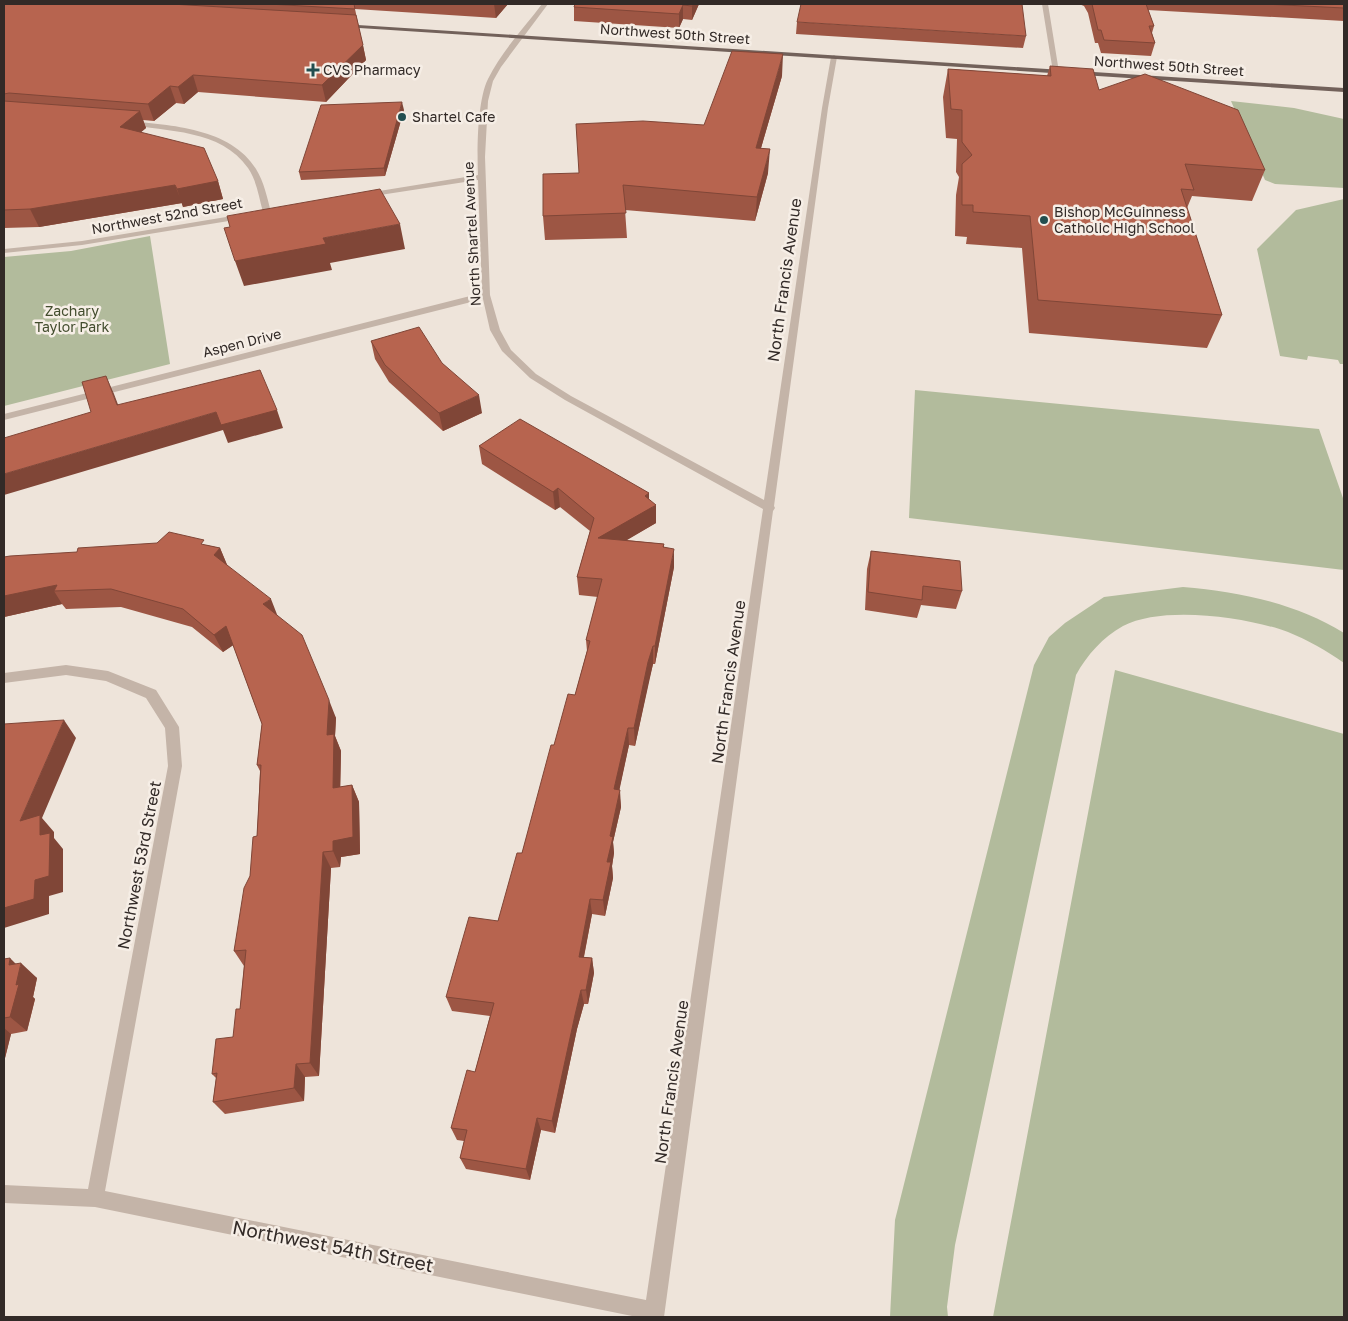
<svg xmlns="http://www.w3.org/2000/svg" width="1348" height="1321" font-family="'Golos Text',sans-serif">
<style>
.green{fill:#b2bb9c}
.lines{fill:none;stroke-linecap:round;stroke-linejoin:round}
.minor{fill:#c4b4a8;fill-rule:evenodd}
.major{fill:#72615a;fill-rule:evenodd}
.wall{fill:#9d5644}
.shaded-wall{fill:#804637}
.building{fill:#b7644f;stroke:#804637}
.poi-dot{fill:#224e4f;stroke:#f6eee6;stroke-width:2}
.labels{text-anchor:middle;stroke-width:5;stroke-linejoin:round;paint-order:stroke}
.far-street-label{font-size:14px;fill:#322a27;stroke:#f6eee6}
.far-poi-label{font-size:14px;fill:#322a27;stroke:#f6eee6;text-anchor:start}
.far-park-label{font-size:14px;fill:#434d2e;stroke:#f6eee6}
.street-label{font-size:16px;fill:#322a27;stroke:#f6eee6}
.near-street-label{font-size:19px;fill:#322a27;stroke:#f6eee6}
</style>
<rect width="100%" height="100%" fill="#eee4da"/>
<path class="green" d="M1231 101 1294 108 1344 119V188L1275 184 1265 180Z
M1344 199V364H1340L1338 360 1308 356 1307 360 1280 356 1257 249 1296 210Z
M150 236 170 364 4 406V257L71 251Z
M915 390 1319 429 1344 501V570L909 518Z
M1183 587C1240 592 1295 603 1344 633V663C1327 651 1308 640 1288 632 1247 617 1163 605 1123 626 1103 637 1087 655 1076 675L955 1245 947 1307 948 1317H890L895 1220 1034 665 1049 637 1065 623 1104 597Z
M1115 670 1344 734V1317H993Z"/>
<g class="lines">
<path class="minor" d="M542 4H548L501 67 493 81 488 101 485 157 490 295 500 330 511 350 536 374 571 396 764 500 822 108 831 57 834 55 837 57 828 108 774 506 775 508 773 511 664 1317H637L95 1207 4 1203V1185L88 1189 168 766 165 728 146 698 106 681 66 675 4 683V673L66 665 108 671 156 690 179 727 182 766 105 1191 646 1300 763 509 565 400 530 378 502 351 490 330 483 299 4 420V414L482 293 478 180 367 197 363 195 367 193 478 175C477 151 477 101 488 79 501 52 524 28 542 4Z
M1042 4H1048L1059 72 1056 74 1053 72Z
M128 121C170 125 231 128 256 169 264 182 267 197 271 212L267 214 263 212C259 198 257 181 248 168 221 129 167 132 126 124L125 123Z
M244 214 248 216 247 218 82 245 4 253V249L82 241Z"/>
<path class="major" d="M342 24 1344 88V92L344 27Z"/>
</g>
<path class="wall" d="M4 4H508L496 18 355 9 366 60 326 102 198 92 184 104 176 103 154 121 143 120 146 128 141 132 218 181 223 199 183 207 182 203 39 227 4 228Z
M575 4H699L692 20 683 19 679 28 574 21V7Z
M1079 4H1344V21L1148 10 1154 26 1152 33 1155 43 1151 56 1101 53 1098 43H1095L1088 13 1084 6Z
M797 22 1026 36 1023 48 796 34Z
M1050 66 1265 170 1252 201 1192 196 1187 208 1222 315 1207 348 1029 333 1022 248 966 244 967 237 955 236 956 195 959 177 956 172 957 139 946 138 943 97 948 69 1047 76Z
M782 76 761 148 768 173 755 221 625 210 627 238 545 240 543 216 579 173 704 125Z
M404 110 385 176 301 180 299 172Z
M371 341 482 413 443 431 389 382 375 359Z
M479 446 649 493V499L656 523 626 540 664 544V547L674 567 655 664H653L649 680 635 746 629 745 619 790 621 807 613 842 614 853 612 866 613 878 605 916 592 914 584 957 592 958 594 973 588 1004H584L577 1029 555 1133 541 1130 530 1180 466 1169 460 1158 464 1141 457 1140 451 1128 475 1072 490 1016 452 1011 446 997 498 921 522 853 554 745 575 695 587 651 586 640 598 597 579 595 577 577 590 531 560 507 555 510 482 464Z
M206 545 220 548 227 565 278 617 336 718 335 736 341 751 340 787 352 785 359 802 360 854 341 857 340 867 331 868 319 1076 305 1077 304 1101 225 1114 213 1102 216 1078 212 1074 233 1037 240 1009 244 966 234 951 250 876 257 836 260 771 257 765 262 724 233 645 223 652 192 627 121 607 66 609 62 604 4 617V557Z
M871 551 962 591 956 609 921 605 917 618 865 610 867 569Z
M4 959 16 964 37 978 33 997 35 999 27 1031 11 1034 4 1062Z"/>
<path class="shaded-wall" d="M494 4H508L496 18Z
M693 4H699L692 20V6Z
M683 5V19L679 28V14Z
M363 45 366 60 326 102 322 85Z
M783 54 782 76 754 172 756 148Z
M193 75 198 92 184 104 178 87Z
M170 86 176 103 154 121 148 104Z
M402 102 404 110 385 176 384 168Z
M140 111 146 128 127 144 120 127Z
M770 149 768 173 755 221 757 197Z
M218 181 223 199 183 207 177 189Z
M175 185 182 203 39 227 30 209Z
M400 224 405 249 330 263 332 270 244 286 235 261 323 238Z
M106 376 114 394 125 423 117 405Z
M479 395 482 413 443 431 439 413Z
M277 410 283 428 228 443 223 430 4 495V474L216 412Z
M558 488 560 507 555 510 553 492Z
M649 493V509L656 505V523L600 556 598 538Z
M220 548 228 567 214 555Z
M674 549V567L655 664V646Z
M57 585 54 591 62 604 4 617V596Z
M271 599 278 617 263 604Z
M226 626 235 644 223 652 214 635Z
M653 646V664L635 746 634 728 648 662Z
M329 700 336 718 335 736 341 751 340 805 333 788 327 735Z
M64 720 76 738 42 818 54 832V838L63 849V892L49 896V914L4 928V908L20 821Z
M628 728 629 745 616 806 614 789Z
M352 785 359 802 360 854 341 857 340 867 333 851V841Z
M620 790 621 807 613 842 614 853 612 866 613 878 605 916 603 900 610 836Z
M323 852 331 868 319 1076 310 1063Z
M590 899 592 914 581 971 579 957Z
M10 958 20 968 21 963 37 978 33 997 35 999 27 1031 10 1017 16 985 9 965Z
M592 958 594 973 588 1004 586 990Z
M581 990 584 1004 577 1029 555 1133 552 1121 575 1015Z
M4 1028 11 1034 4 1062Z
M296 1064 305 1077 304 1101 294 1088Z
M537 1118 541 1130 530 1180 526 1169Z"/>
<path class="building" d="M4 4H171L356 15 363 45 322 85 193 75 178 87 170 86 148 104 9 93 4 94Z
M268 4H354L355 9Z
M575 4H693L692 6 683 5 679 14 574 7Z
M801 4H1022L1026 36 797 22Z
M1092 4H1146L1154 26H1149L1155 43 1104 40 1101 30H1098Z
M1264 4H1344V8Z
M732 51 783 54 756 148 770 149 757 197 623 185 626 213 543 216V174L579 173 576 124 643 121 704 125Z
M1050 66 1093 69 1099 90 1145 74 1238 110 1265 170 1185 164 1194 190 1181 189 1222 315 1038 300 1030 216 973 212V205H962V164L972 155 962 142V110L951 109 948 69 1051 76Z
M4 101 140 111 120 127 204 148 218 181 177 189 175 185 30 209 4 210Z
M402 102 384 168 299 172 321 105Z
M380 189 400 224 323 238 326 244 235 261 224 228 230 227 227 216Z
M419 327 442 363 479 395 439 413 385 365 371 341Z
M260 370 277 410 221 425 216 412 4 474V438L91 412 82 382 106 376 117 405Z
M520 419 649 493 645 496 656 505 598 538 664 544 663 547 674 549 655 646H653L648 662 634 728H628L614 789 620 790 610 836 613 837 607 862H611L603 900 590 899 579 957 592 958 586 990H581L575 1015 552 1121 537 1118 526 1169 460 1158 467 1130 451 1128 467 1070 475 1072 494 1003 446 997 469 917 498 921 517 853H522L551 745H554L568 694 575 695 590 641 586 640 602 579 577 577 594 518 558 488 553 492 479 446Z
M169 532 204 540 201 544 220 548 214 555 271 599 263 604 302 635 329 700 327 735 334 734 333 788 352 785 353 837 333 841V851L323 852 310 1063 296 1064 294 1088 213 1102 217 1073 212 1074 216 1039 233 1037 236 1009H240L246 950 234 951 244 888 250 876 253 837 257 836 261 765H257L262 724 226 626 214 635 183 609 111 589 54 591 57 585 4 596V557L10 556 77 552 78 548 157 543Z
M871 551 960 561 962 591 923 586 922 600 868 592Z
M64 720 20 821 40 815V835L50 833 49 876 35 880 34 899 4 908V724Z
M10 958 9 965 21 963 16 985 19 984 10 1017 4 1018V959Z"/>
<g class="poi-dot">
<path d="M310.5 62.5h5v5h5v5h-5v5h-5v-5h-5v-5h5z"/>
<circle cx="402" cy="117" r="5"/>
<circle cx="1044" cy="220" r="5"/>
</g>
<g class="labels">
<g class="far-street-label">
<text transform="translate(675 34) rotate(4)" y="5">Northwest 50th Street</text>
<text transform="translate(1169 66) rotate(4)" y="5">Northwest 50th Street</text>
<text transform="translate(167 216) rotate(-10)" y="5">Northwest 52nd Street</text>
<text transform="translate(472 234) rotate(-93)" y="5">North Shartel Avenue</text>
<text transform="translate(242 343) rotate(-14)" y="5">Aspen Drive</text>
</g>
<g class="far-poi-label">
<text x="323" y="75">CVS Pharmacy</text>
<text x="412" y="122">Shartel Cafe</text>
<text x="1054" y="217">Bishop McGuinness<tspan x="1054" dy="16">Catholic High School</tspan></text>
</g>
<g class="far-park-label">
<text x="72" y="316">Zachary<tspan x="72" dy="16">Taylor Park</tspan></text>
</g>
<g class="street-label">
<text transform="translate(784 280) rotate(-82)" y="6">North Francis Avenue</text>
<text transform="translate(728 682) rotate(-82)" y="6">North Francis Avenue</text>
<text transform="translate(139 865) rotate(-79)" y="6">Northwest 53rd Street</text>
<text transform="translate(671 1082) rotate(-82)" y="6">North Francis Avenue</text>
</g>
<g class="near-street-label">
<text transform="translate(333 1246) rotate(11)" y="7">Northwest 54th Street</text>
</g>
</g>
<rect width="1348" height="1321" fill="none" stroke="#322a27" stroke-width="10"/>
</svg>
